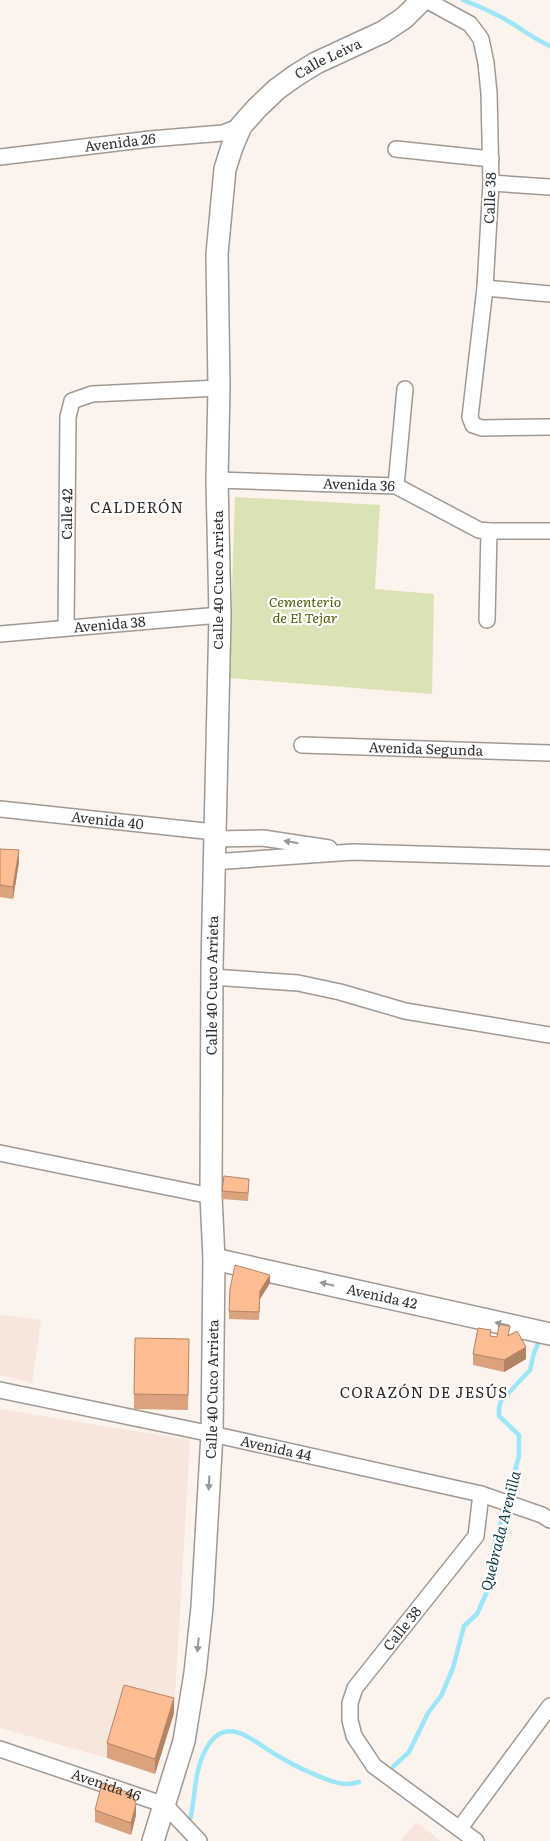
<svg xmlns="http://www.w3.org/2000/svg" width="550" height="1841" font-family="Literata,serif">
<style>
.built{fill:#f7e6dc}
.green{fill:#dbe3b5}
.lines{fill:none;stroke-linecap:round;stroke-linejoin:round}
.stream{stroke:#9de6f8;stroke-width:4.5}
.minor-casing{stroke:#a09892;stroke-width:18}
.secondary-casing{stroke:#a09892;stroke-width:24}
.minor{stroke:#fff;stroke-width:15}
.secondary{stroke:#fff;stroke-width:21}
.wall{fill:#daa27e}
.shaded-wall{fill:#b28466}
.building{fill:#febc92;stroke:#b28466}
.oneway{fill:#9a9896}
.labels{text-anchor:middle;stroke-width:4.5;stroke-linejoin:round;paint-order:stroke}
.street-label{font-size:14px;fill:#34312e;stroke:#fff}
.park-label{font-size:14px;font-style:italic;fill:#545c08;stroke:#fff}
.neighbourhood-label{font-size:15px;letter-spacing:1px;fill:#302925;stroke:#fff}
.water-label{font-size:15px;font-style:italic;fill:#0e3b44;stroke:#fff}
</style>
<rect width="100%" height="100%" fill="#fdf3ed"/>
<path class="built" d="M0 1315 41 1320 32 1383 0 1375Z
M0 1409 190 1440 174 1713 107 1758 0 1728Z
M416 1822 441 1841H401Z"/>
<path class="green" d="M235 497 380 505 375 589 434 594 432 694 229 678Z"/>
<g class="lines">
<path class="stream" d="M463 0C481 7 497 14 513 24 526 32 536 40 550 46
M393 1767 409 1752 428 1713 441 1696 453 1668 464 1626 477 1614 489 1587 493 1550 519 1456V1435L499 1416V1408L501 1401 530 1370 534 1353 541 1337
M189 1824C196 1800 193 1772 206 1749 227 1711 255 1744 280 1757 293 1765 333 1785 347 1784 351 1784 355 1783 359 1782"/>
<defs>
<g id="minor">
<path d="M426 0 470 24 481 39 486 63 489 93 491 183 485 288 470 417 473 425 482 428 550 427"/>
<path d="M396 149 491 159"/>
<path id="s1" d="M0 157 150 139 223 133 241 126"/>
<path d="M491 183 550 187"/>
<path d="M485 288 550 294"/>
<path id="s2" d="M217 480 396 486 479 530 489 531H550"/>
<path d="M396 486 405 389"/>
<path d="M487 620 489 531"/>
<path id="s3" d="M66 628 68 417 72 401 92 394 219 388"/>
<path id="s4" d="M0 634 220 615"/>
<path id="s5" d="M302 745 550 753"/>
<path id="s6" d="M0 809 214 832"/>
<path d="M213 839 263 838 329 848"/>
<path d="M213 862 353 852 550 858"/>
<path d="M212 977 298 983 340 992 405 1011 550 1035"/>
<path d="M0 1153 211 1196"/>
<path id="s7" d="M0 1390 212 1434 481 1494 542 1515 550 1520"/>
<path id="s8" d="M0 1749 165 1805 199 1841"/>
<path d="M460 1828 550 1706"/>
<path id="s9" d="M476 1841 374 1766 354 1736 350 1720V1703L355 1688 476 1536 481 1494"/>
</g>
<g id="secondary">
<path id="s10" d="M214 1259 550 1334"/>
<path id="s11" d="M153 1841 184 1741 195 1673 202 1607 212 1434 214 1259 211 1196 212 966 220 615 217 480 219 388 217 254 225 169 232 147 241 126 257 108 277 89 295 76 316 63 383 32 404 18 422 0"/>
</g>
</defs>
<use href="#minor" class="minor-casing"/>
<use href="#secondary" class="secondary-casing"/>
<use href="#minor" class="minor"/>
<use href="#secondary" class="secondary"/>
</g>
<path class="wall" d="M0 849 19 862 13 899 0 897Z
M249 1187 248 1201 222 1199V1191Z
M270 1283 260 1299 259 1320 229 1319V1311Z
M510 1334 526 1359 504 1372 473 1365V1354L491 1336 497 1337Z
M189 1354 188 1410 134 1409V1394Z
M174 1713 155 1774 107 1758V1743Z
M95 1810 136 1815 131 1835 95 1822Z"/>
<path class="shaded-wall" d="M19 850V862L13 899V887Z
M270 1275V1283L260 1299 259 1320 260 1291Z
M526 1347V1359L504 1372V1360Z
M174 1698V1713L155 1774V1759Z
M136 1804V1815L131 1835V1823Z"/>
<path class="building" d="M0 849 19 850 13 887 0 885Z
M224 1176 249 1179 248 1193 222 1191Z
M235 1265 270 1275 260 1291 259 1312 229 1311 230 1289Z
M499 1324 510 1326 508 1336 517 1331 526 1347 504 1360 473 1354 478 1328 491 1330 490 1336 497 1337Z
M135 1338 189 1339 188 1395 134 1394Z
M124 1685 174 1698 155 1759 107 1743Z
M102 1783 132 1794 136 1804 131 1823 95 1810Z"/>
<defs><path id="oneway-solid" d="M-6-.8H1V-3.2L6.5 0L1 3.2V.8H-6Z" transform="scale(1.25)"/></defs>
<g class="oneway">
<use href="#oneway-solid" transform="translate(291 842) rotate(-171)"/>
<use href="#oneway-solid" transform="translate(327 1284) rotate(-167)"/>
<use href="#oneway-solid" transform="translate(502 1324) rotate(-167)"/>
<use href="#oneway-solid" transform="translate(209 1483) rotate(93)"/>
<use href="#oneway-solid" transform="translate(198 1645) rotate(96)"/>
</g>
<g class="labels">
<g class="street-label">
<text dy="5" stroke="none"><textPath href="#s11" startOffset="1836">Calle Leiva</textPath></text>
<text dy="5" stroke="none"><textPath href="#s1" startOffset="121">Avenida 26</textPath></text>
<text transform="translate(490 198) rotate(-88)" y="5">Calle 38</text>
<text dy="5" stroke="none"><textPath href="#s2" startOffset="142">Avenida 36</textPath></text>
<text dy="5" stroke="none"><textPath href="#s3" startOffset="114">Calle 42</textPath></text>
<text transform="translate(218 580) rotate(-90)" y="5">Calle 40 Cuco Arrieta</text>
<text dy="5" stroke="none"><textPath href="#s4" startOffset="110">Avenida 38</textPath></text>
<text dy="5" stroke="none"><textPath href="#s5" startOffset="124">Avenida Segunda</textPath></text>
<text dy="5" stroke="none"><textPath href="#s6" startOffset="108">Avenida 40</textPath></text>
<text dy="5" stroke="none"><textPath href="#s11" startOffset="862">Calle 40 Cuco Arrieta</textPath></text>
<text dy="5" stroke="none"><textPath href="#s10" startOffset="172">Avenida 42</textPath></text>
<text dy="5" stroke="none"><textPath href="#s11" startOffset="458">Calle 40 Cuco Arrieta</textPath></text>
<text dy="5" stroke="none"><textPath href="#s7" startOffset="282">Avenida 44</textPath></text>
<text dy="5" stroke="none"><textPath href="#s9" startOffset="288">Calle 38</textPath></text>
<text dy="5" stroke="none"><textPath href="#s8" startOffset="112">Avenida 46</textPath></text>
</g>
<g class="park-label">
<text x="305" y="607">Cementerio<tspan x="305" dy="16">de El Tejar</tspan></text>
</g>
<g class="neighbourhood-label">
<text x="137" y="513">CALDERÓN</text>
<text x="424" y="1398">CORAZÓN DE JESÚS</text>
</g>
<g class="water-label">
<text transform="translate(501 1531) rotate(-76)" y="5">Quebrada Arenilla</text>
</g>
</g>
</svg>
